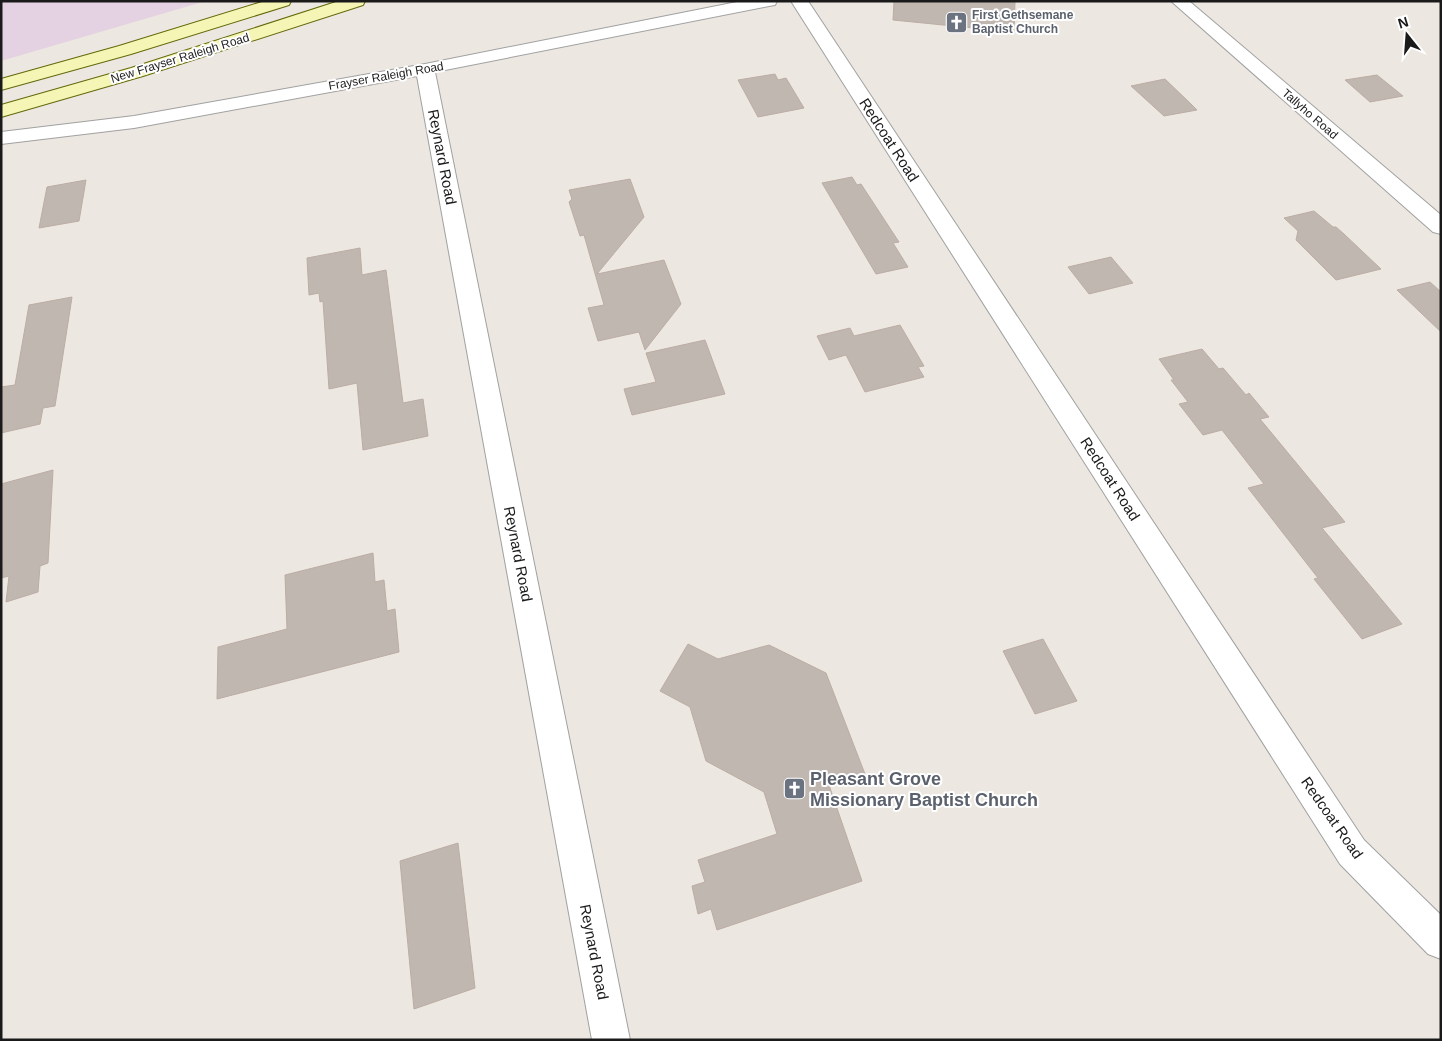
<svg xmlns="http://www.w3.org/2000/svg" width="1442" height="1041" font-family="Helvetica,sans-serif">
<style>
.industrial{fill:#e4d2e2}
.building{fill:#c0b7b0;stroke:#bcada4}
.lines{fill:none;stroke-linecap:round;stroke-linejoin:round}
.street-casing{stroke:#a1a1a1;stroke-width:2}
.secondary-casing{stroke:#63690a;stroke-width:2}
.street{fill:#fff;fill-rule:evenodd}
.secondary{fill:#f5f5b5;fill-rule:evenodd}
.labels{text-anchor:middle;stroke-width:4;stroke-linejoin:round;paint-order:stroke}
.far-worship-label{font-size:12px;font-weight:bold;fill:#5b616d;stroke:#fff;text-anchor:start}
.far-street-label{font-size:12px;fill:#1a1a1a;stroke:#fff}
.street-label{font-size:15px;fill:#1a1a1a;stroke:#fff}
.near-worship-label{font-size:18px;font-weight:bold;fill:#5b616d;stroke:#fff;text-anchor:start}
</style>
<rect width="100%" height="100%" fill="#ece7e0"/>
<path class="industrial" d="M1 1H206L1 61Z"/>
<path class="building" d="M894 1H1015L1014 32 893 20Z
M775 74 778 80 786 78 804 108 758 117 738 80Z
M1377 75 1403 96 1370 102 1345 80Z
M1165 79 1191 104 1197 110 1164 116 1131 86Z
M852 177 857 185 861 184 899 242 893 243 908 267 876 274 822 183Z
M630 179 644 217 597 274 664 260 681 304 645 350 639 332 598 341 588 308 604 305 584 235 580 236 569 202 572 199 569 190Z
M86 180 79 221 39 228 47 187Z
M1314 211 1333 227H1336L1344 234 1381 269 1336 280 1296 240 1298 231 1284 218Z
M360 248 362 275 386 270 403 403 423 399 428 436 363 450 357 383 329 389 323 301 320 302 319 293 309 295 307 258Z
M1111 257 1133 283 1089 294 1068 267Z
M1430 282 1441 292V332L1397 290Z
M72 297 55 406 43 408 40 424 1 433V387L15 385 29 305Z
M900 325 924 366 918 367 924 377 865 392 846 355 829 360 817 336 850 328 854 336Z
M705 340 725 394 632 415 624 389 656 382 646 353Z
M1202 349 1219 369 1223 368 1246 395 1249 393 1269 417 1260 419 1345 522 1322 528 1402 624 1362 639 1314 579 1318 578 1248 488 1264 484 1222 430 1203 435 1179 404 1188 402 1171 380H1174L1159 359Z
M53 470 48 563 40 566 38 592 6 602 9 576 1 578V484Z
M373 553 375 582 384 580 387 611 395 609 399 652 217 699 218 647 287 629 285 575Z
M1043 639 1077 701 1035 714 1003 651Z
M688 644 718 659 769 645 826 673 865 774 829 785 862 881 717 930 711 909 698 914 692 886 705 882 698 860 777 834 764 792 706 761 690 707 660 691Z
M458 843 475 988 414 1009 400 861Z"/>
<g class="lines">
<defs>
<path id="street" d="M742 1H777L775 5 769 6 435 72 630 1040H592L417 76 134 128 1 144V132L134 116 425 64Z
M791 1H808L1364 840 1441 915V959L1428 954 1340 864Z
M1171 1H1189L1441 215V234L1433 232Z"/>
<path id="secondary" d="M265 1H291L289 5 131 54 1 90V79L119 46Z
M339 1H365L363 5 143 76 1 117V105L131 68Z"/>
</defs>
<use href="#street" class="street-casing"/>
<use href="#secondary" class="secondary-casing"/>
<use href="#street" class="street"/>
<use href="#secondary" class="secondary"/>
</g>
<defs>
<symbol id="church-square" viewBox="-11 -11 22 22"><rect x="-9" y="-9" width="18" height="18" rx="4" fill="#6b7280" stroke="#fff"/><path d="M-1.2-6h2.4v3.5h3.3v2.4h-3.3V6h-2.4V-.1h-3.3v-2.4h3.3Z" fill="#fff"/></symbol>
</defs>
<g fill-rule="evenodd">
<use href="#church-square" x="944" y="10" width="25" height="25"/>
<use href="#church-square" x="782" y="776" width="25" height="25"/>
</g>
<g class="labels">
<g class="far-worship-label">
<text x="972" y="19">First Gethsemane<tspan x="972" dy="14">Baptist Church</tspan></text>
</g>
<g class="far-street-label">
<text transform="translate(180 58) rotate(-17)" y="4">New Frayser Raleigh Road</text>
<text transform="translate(386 76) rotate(-10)" y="4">Frayser Raleigh Road</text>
<text transform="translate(1310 114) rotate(41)" y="4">Tallyho Road</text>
</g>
<g class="street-label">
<text transform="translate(889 140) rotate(57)" y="5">Redcoat Road</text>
<text transform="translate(442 157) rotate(79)" y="5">Reynard Road</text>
<text transform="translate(1110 479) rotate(57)" y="5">Redcoat Road</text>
<text transform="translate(518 554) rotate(79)" y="5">Reynard Road</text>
<text transform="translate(1332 818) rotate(55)" y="5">Redcoat Road</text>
<text transform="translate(594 952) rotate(79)" y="5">Reynard Road</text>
</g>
<g class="near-worship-label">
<text x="810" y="785">Pleasant Grove<tspan x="810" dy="21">Missionary Baptist Church</tspan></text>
</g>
</g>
<rect width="1442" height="1041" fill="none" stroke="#1a1a1a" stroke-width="5"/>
<g transform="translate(1407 35) rotate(343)" stroke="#ffffff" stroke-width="4" paint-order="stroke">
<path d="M0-4L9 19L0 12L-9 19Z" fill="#1a1a1a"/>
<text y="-8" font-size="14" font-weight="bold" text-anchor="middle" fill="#1a1a1a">N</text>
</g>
</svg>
